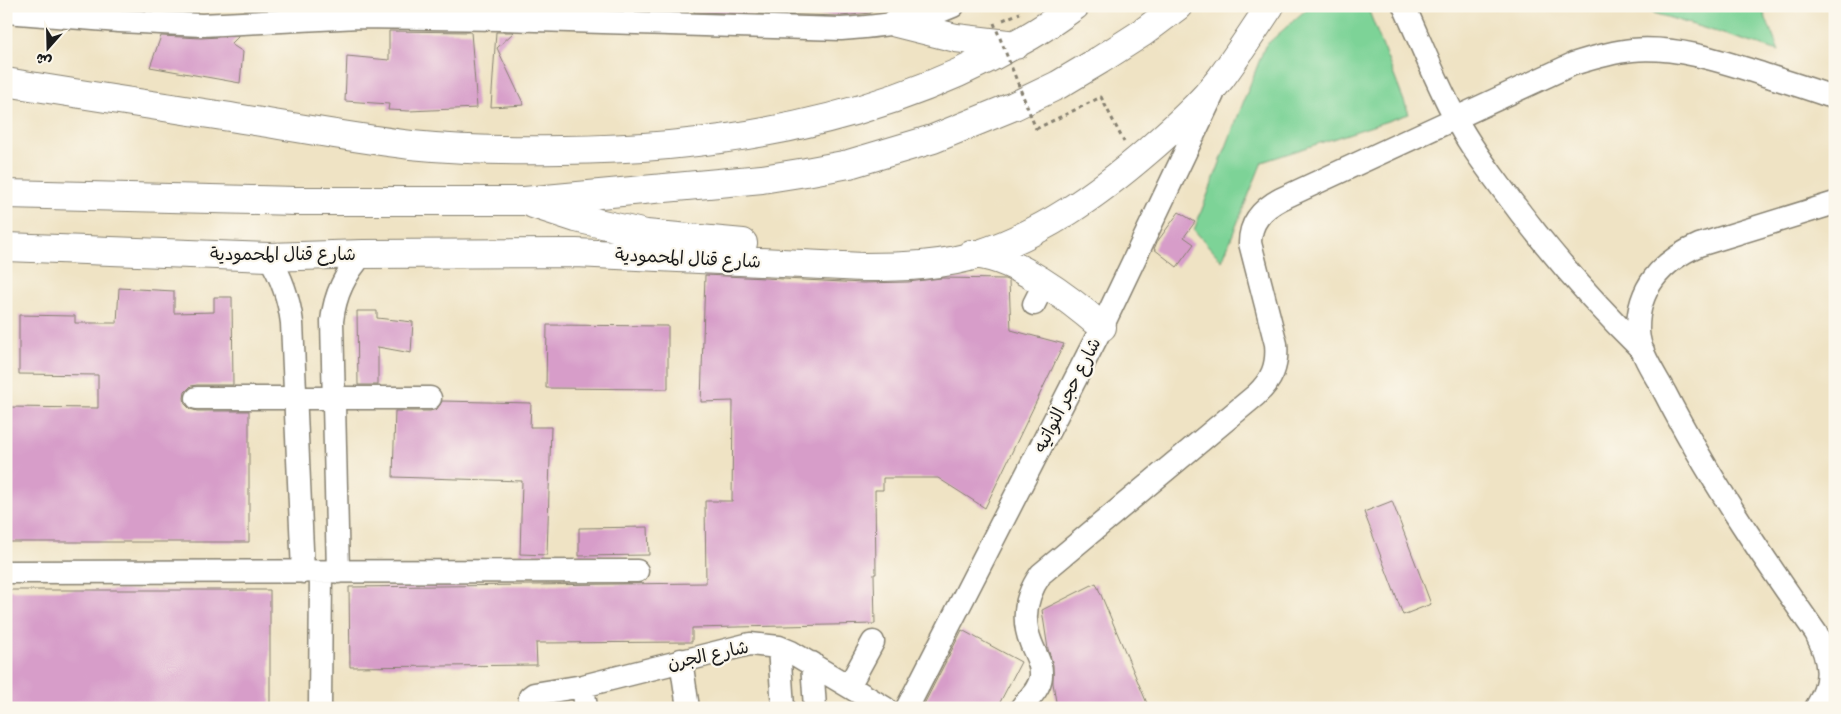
<svg xmlns="http://www.w3.org/2000/svg" width="1841" height="714" font-family="Itim,'Playpen Sans Arabic',sans-serif">
<style>
.green{fill:#7dd397;stroke:#4c785a}
.building{fill:#d79dc9}
.lines{fill:none;stroke-linecap:round;stroke-linejoin:round}
.minor-casing{stroke:#868070;stroke-width:25}
.major-casing{stroke:#868070;stroke-width:30}
.path{stroke:#868070;stroke-width:3;stroke-dasharray:4 4;stroke-linecap:butt}
.minor{stroke:#fff;stroke-width:22}
.major{stroke:#fff;stroke-width:28}
.path-bridge{stroke:#868070;stroke-width:3;stroke-dasharray:4 4;stroke-linecap:butt}
.labels{text-anchor:middle;stroke-width:4.5;stroke-linejoin:round;paint-order:stroke}
.street-label{font-size:18px;fill:#1c1c1c;stroke:#fbf7ec}
</style>
<rect width="100%" height="100%" fill="#fbf7ec"/>
<filter id="ink" filterUnits="userSpaceOnUse"><feTurbulence type="fractalNoise" baseFrequency=".02" numOctaves="2"/><feDisplacementMap in="SourceGraphic" scale="10" xChannelSelector="R" yChannelSelector="G"/><feConvolveMatrix kernelMatrix="1 2 1 2 8 2 1 2 1" color-interpolation-filters="sRGB"/></filter>
<filter id="wash" filterUnits="userSpaceOnUse"><feTurbulence type="fractalNoise" baseFrequency=".0096" numOctaves="4" result="noise"/><feDisplacementMap in="SourceGraphic" scale="20" xChannelSelector="R" yChannelSelector="G"/><feGaussianBlur stdDeviation="1.12" result="paint"/><feColorMatrix in="noise" values="0 0 0 0 0 0 0 0 0 0 0 0 0 0 0 0 0 1.4 0 .05"/><feComposite in="paint" operator="in"/></filter>
<g filter="url(#wash)">
<rect width="100%" height="100%" fill="#efe3c4"/>
<path class="green" d="M1310 6H1367L1409 114 1262 162 1222 261 1194 230 1265 46Z
M1631 6H1761L1779 51Z"/>
<g id="blocks">
<path class="building" d="M694 6H871V13L841 16 694 12Z
M389 31 471 32 477 108 409 111 388 110 389 104 345 101 347 56 389 60Z
M496 32H514L497 48 524 105 491 107Z
M161 36 201 38 239 36 231 44 243 52 240 83 150 67Z
M1179 212 1195 222 1184 237 1194 244 1177 267 1154 249 1157 242Z
M705 275 863 283 908 282 941 278 1005 279 1009 281 1011 330 1064 344 985 508 938 478H883V490H875L876 574H874L875 624 692 628V642L536 643 537 665 350 667 349 587 706 583 705 501H732L733 401 701 402Z
M119 288 174 291V313L214 312V297H232L233 385H197L191 386 185 392 184 398 185 404 190 409 197 411H249V542H6V407L98 408V375L19 374V315L75 316V323H117Z
M357 311H377V318L413 322 411 353 378 347V385H358Z
M547 325 668 326V389L546 388Z
M442 401 531 403 530 427H551L547 555 520 554 522 481 393 477 395 411H430L437 409Z
M1392 501 1431 604 1403 615 1364 512Z
M648 527 649 555 579 556V528Z
M1096 583 1149 708H1057L1053 683V665L1048 649 1042 610Z
M6 590H270V708H6Z
M962 630 1021 662 997 708H922Z"/>
</g>
</g>
<g filter="url(#ink)">
<use href="#blocks" fill-opacity="0" stroke="#868070" stroke-width="1"/>
<g class="lines">
<defs>
<path id="minor" d="M1404 6C1421 43 1436 82 1455 117 1467 142 1485 165 1501 187 1544 246 1591 300 1643 351
M6 12 119 21 202 25 359 17 502 19 841 29C881 26 915 23 953 6
M269 257C282 278 289 298 292 323L303 572
M1034 304 1044 284
M197 398H430
M6 572 637 571
M338 572 332 321C335 294 345 274 363 254
M779 647 783 708
M681 660 688 708
M812 663 815 708
M583 686 586 708
M849 686 873 642
M320 708 321 572
M530 708V697L534 694 583 686 750 644 779 647 791 652 885 708
M907 708 1102 327 1213 94
M1021 708C1029 698 1040 689 1041 676 1042 663 1035 654 1031 643 1021 618 1026 595 1041 574L1256 395C1272 380 1278 366 1276 344L1250 243C1250 222 1262 209 1281 199L1573 64C1592 58 1612 52 1632 50 1676 46 1721 61 1762 74 1787 82 1811 89 1835 98
M1816 708C1833 681 1830 661 1816 633 1762 556 1708 477 1665 393 1655 374 1639 353 1638 331 1637 288 1662 261 1699 245L1835 203"/>
<path id="major" d="M896 23 956 38 1016 45
M6 82C83 95 159 106 236 118 294 127 353 138 411 145 461 150 511 151 561 150 720 149 879 122 1019 42 1039 32 1057 19 1075 6
M6 194 296 201H524L762 179 806 172 849 164 933 139 1014 106 1058 85 1100 60 1142 33 1178 6
M533 204 576 218 646 234 743 243
M6 247 269 257 363 254 576 253 863 267C901 267 943 266 979 254 1044 233 1098 194 1149 150 1174 128 1200 105 1221 78 1238 55 1254 30 1270 6
M971 254C1013 255 1071 300 1102 327"/>
</defs>
<use href="#minor" class="minor-casing"/>
<use href="#major" class="major-casing"/>
<path class="path" d="M1003 20 1020 13
M1036 129 1101 97 1124 142"/>
<use href="#minor" class="minor"/>
<use href="#major" class="major"/>
<path class="path-bridge" d="M994 23 1036 129"/>
</g>
</g>
<g class="labels">
<g class="street-label">
<text x="283" y="260">شارع قنال المحمودية</text>
<text transform="translate(688 258) rotate(3)" y="6">شارع قنال المحمودية</text>
<text transform="translate(1067 395) rotate(-63)" y="6">شارع حجر النواتيه</text>
<text transform="translate(708 655) rotate(-12)" y="6">شارع الجرن</text>
</g>
</g>
<rect width="1841" height="714" fill="none" stroke="#fbf7ec" stroke-width="25"/>
<g transform="translate(48 48) rotate(200)" stroke="#fbf7ec" stroke-width="4" paint-order="stroke">
<path d="M0-4L9 19L0 12L-9 19Z" fill="#1c1c1c"/>
<text y="-8" font-size="14" font-weight="bold" text-anchor="middle" fill="#1c1c1c">ش</text>
</g>
</svg>
